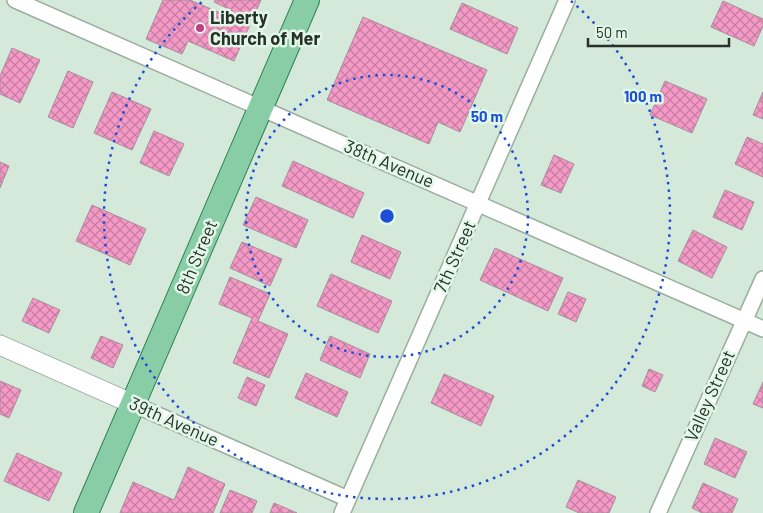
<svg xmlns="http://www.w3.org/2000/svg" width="763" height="513" font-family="Barlow,sans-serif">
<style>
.building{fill:url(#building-cross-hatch);stroke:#a68f99}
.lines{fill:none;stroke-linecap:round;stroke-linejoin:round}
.minor-casing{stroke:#9aae9f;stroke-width:18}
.tertiary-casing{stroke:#9aae9f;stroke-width:21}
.primary-casing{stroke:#348154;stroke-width:26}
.minor{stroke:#fff;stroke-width:15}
.tertiary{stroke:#fff;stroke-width:19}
.primary{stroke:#89cda6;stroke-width:24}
.ring{fill:none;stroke:#1d4ed8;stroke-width:2.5;stroke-dasharray:2.5 5}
.poi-dot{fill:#c03e88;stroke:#e1f7e7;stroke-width:2}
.labels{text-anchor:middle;stroke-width:5;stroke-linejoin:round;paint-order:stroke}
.poi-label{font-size:18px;font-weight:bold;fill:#28302a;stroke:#e1f7e7;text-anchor:start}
.street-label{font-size:18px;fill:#28302a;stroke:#e1f7e7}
.centre{fill:#1d4ed8;stroke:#e1f7e7;stroke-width:2.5}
.ring-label{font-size:15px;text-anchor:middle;font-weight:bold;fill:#1d4ed8;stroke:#e1f7e7;stroke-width:5;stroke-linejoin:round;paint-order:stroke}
</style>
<defs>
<pattern id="building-cross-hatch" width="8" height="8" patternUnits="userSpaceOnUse" patternTransform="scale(1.25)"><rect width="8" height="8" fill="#f599c6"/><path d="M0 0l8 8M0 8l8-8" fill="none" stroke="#c67da1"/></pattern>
</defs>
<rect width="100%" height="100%" fill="#d4e9da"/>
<path class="building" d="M163 0H190L230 17 233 11 214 2 215 0H261L234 61 188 41 182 54 146 39Z
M723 1 763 19V26L754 46 711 27Z
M462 3 518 28 507 54 450 29Z
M363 17 487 70 460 132 438 122 429 144 327 100Z
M12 48 40 60 20 103 0 94V76Z
M68 71 93 82 73 128 48 117Z
M665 81 707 99 692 133 650 115Z
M112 92 151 109 132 150 94 133Z
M763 92V119L753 115Z
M154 131 184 144 169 176 140 163Z
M747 137 763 144V177L735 164Z
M554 155 574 164 561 193 541 185Z
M293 161 364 193 353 218 282 186Z
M0 162 9 166 0 188Z
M725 190 754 202 742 230 713 217Z
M256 197 308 220 296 248 243 225Z
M92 205 146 229 130 265 76 241Z
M693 230 727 247 712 278 678 261Z
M362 235 401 252 390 279 351 262Z
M242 242 282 259 270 286 230 268Z
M495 248 563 278 548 311 480 280Z
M331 274 392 301 378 333 317 306Z
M230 277 270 294 258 321 288 334 269 378 233 363 252 318 219 304Z
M568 292 586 299 576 322 558 314Z
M33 298 60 310 49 333 22 321Z
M101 336 123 345 113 368 91 358Z
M330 336 370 354 360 378 320 360Z
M649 369 663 375 655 392 642 386Z
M306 373 348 392 337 417 295 398Z
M444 374 494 396 481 426 431 403Z
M247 377 265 385 256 406 238 398Z
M0 381 21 390 9 418 0 414Z
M763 382V408L753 404Z
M715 438 747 452 735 478 704 464Z
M17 453 62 473 49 501 4 481Z
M188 467 225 484 213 513H120L133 482 174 500Z
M578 480 616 497 609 513H579L566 507Z
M703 483 738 499 732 513H702L692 508Z
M230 490 257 501 252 513H220Z
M274 503 297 513H270Z"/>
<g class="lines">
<defs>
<path id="minor" d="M15 0 763 329
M133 404 348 499
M342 513 567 0
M658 513 763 279"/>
<path id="tertiary" d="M0 345 133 404"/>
<path id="primary" d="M86 513 307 0"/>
</defs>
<use href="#minor" class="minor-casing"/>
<use href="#tertiary" class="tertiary-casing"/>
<use href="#primary" class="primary-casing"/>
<use href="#minor" class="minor"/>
<use href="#tertiary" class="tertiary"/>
<use href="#primary" class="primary"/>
</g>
<g class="ring">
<circle cx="387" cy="216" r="141"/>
<path d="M571 1A283 283 0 1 1 203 1"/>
</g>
<circle class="poi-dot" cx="200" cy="28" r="5"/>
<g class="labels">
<g class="poi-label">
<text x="210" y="24">Liberty<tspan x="210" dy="21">Church of Mer</tspan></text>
</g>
<g class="street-label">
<text transform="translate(389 164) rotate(23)" y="6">38th Avenue</text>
<text transform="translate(197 257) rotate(-67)" y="6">8th Street</text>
<text transform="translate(455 257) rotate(-66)" y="6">7th Street</text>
<text transform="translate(710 396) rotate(-66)" y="6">Valley Street</text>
<text transform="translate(174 422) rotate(24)" y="6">39th Avenue</text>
</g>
</g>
<circle cx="387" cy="216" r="8" class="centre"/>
<g class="ring-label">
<text x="643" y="102">100 m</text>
<text x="487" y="122">50 m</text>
</g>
<path d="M588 38v8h141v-8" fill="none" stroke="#28302a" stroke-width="2.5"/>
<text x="596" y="38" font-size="15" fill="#28302a" stroke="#e1f7e7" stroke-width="4" paint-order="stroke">50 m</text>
</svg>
